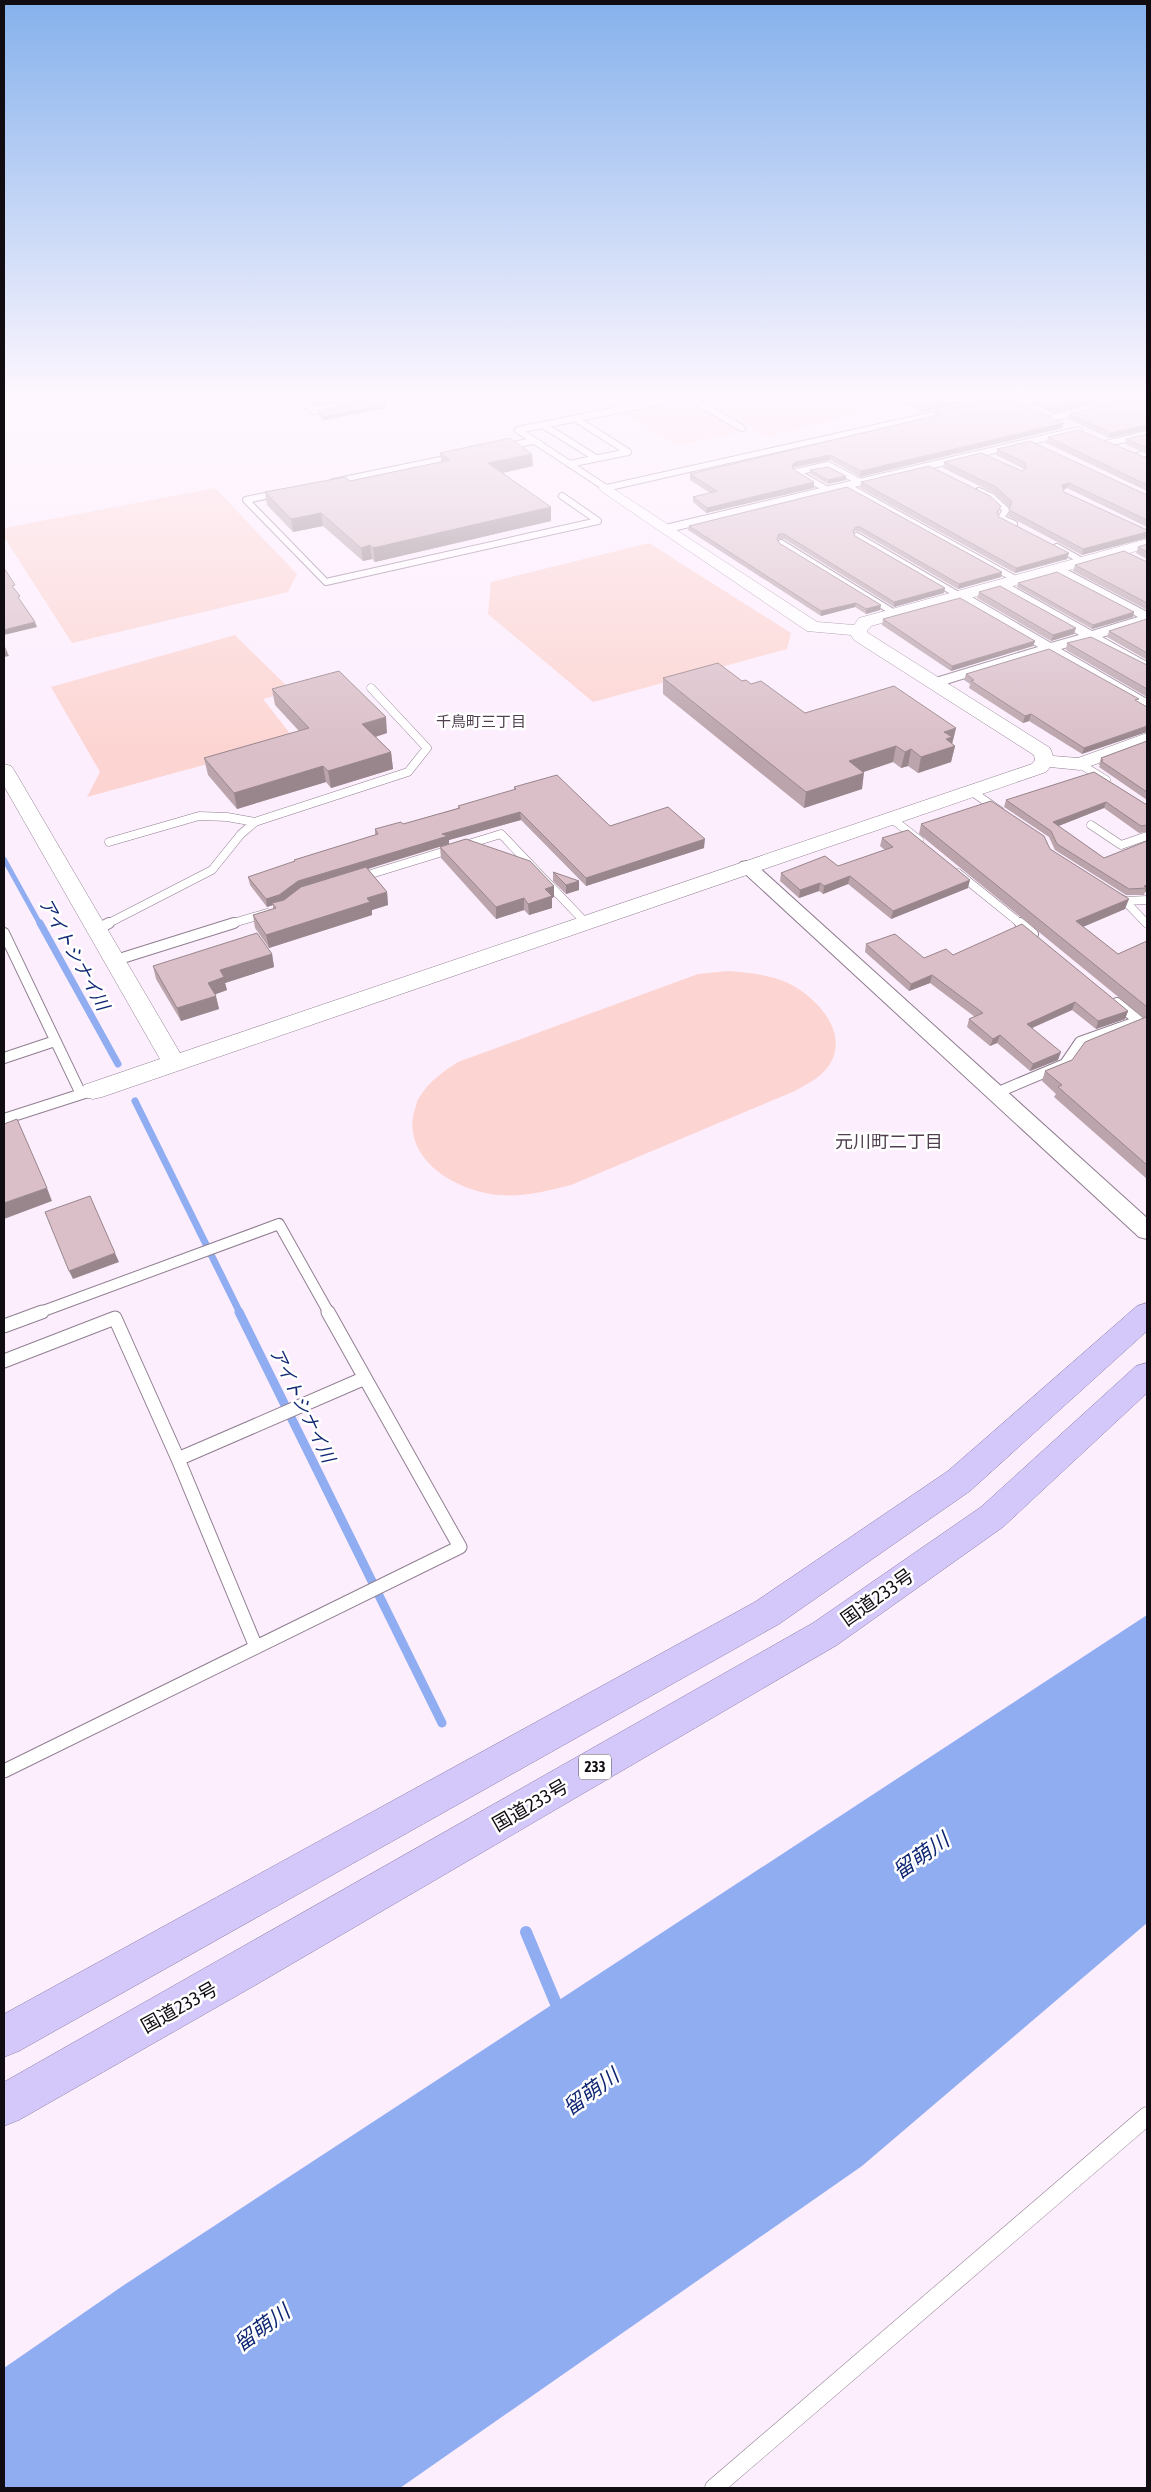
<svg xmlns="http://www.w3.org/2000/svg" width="1151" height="2492" font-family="'Asap Condensed','Noto Sans JP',sans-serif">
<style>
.green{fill:#fcd5d2}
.water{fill:#90adf1}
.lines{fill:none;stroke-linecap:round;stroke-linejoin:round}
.stream-far3{stroke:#90adf1;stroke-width:5}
.stream-far2{stroke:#90adf1;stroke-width:7}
.stream-far1{stroke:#90adf1;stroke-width:9}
.stream{stroke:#90adf1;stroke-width:12}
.service-far4-casing{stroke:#907f91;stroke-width:8}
.service-far3-casing{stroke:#907f91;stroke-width:9}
.service-far2-casing{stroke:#907f91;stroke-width:12}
.service-far1-casing{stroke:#907f91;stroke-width:15}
.service-casing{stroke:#907f91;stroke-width:19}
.minor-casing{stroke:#907f91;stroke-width:2}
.tertiary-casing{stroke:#907f91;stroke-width:1}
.trunk-casing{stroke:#897da8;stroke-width:1}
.service-far4{stroke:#fff;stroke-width:6}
.service-far3{stroke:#fff;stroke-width:8}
.service-far2{stroke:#fff;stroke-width:10}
.service-far1{stroke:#fff;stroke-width:13}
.service{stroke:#fff;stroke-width:18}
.minor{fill:#fff;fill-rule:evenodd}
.tertiary{fill:#fff;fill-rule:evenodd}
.trunk{fill:#d4c8fa;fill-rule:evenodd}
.wall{fill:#bba4ac}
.shaded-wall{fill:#99868c}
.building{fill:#dabfc8;stroke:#99868c}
.labels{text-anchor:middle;stroke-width:5;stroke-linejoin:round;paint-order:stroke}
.far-neighbourhood-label{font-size:15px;fill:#4f3f4f;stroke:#fff}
.shield{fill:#fff;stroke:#585459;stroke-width:1}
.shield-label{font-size:15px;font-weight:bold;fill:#110b12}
.water-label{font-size:18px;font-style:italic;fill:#102773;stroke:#fff}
.neighbourhood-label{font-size:18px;fill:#4f3f4f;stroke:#fff}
.near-street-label{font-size:19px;fill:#110b12;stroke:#fff}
.near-water-label{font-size:21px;font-style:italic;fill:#102773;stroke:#fff}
</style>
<rect width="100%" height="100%" fill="#fdeefe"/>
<path class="green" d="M706 401H870L882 407 768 437Z
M687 402 741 432 677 446 626 414Z
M215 488 297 574 288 592 72 643 4 537V528Z
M649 543 791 633 787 649 593 702 488 614 491 582Z
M235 635 292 691 263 699 295 740 87 797 100 772 51 687Z
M728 971C748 973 769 974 788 983 823 1000 858 1045 818 1077 811 1082 802 1087 795 1091L571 1185C547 1191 525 1197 499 1195 458 1192 402 1160 414 1112 416 1108 416 1102 419 1098 428 1082 443 1072 458 1062L698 974Z"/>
<path class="water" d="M1147 1615V1923L862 2166 400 2488H4V2368L124 2285Z"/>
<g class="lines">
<path class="stream-far3" d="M4 859 40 924"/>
<path class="stream-far2" d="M40 923 118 1064
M135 1101 240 1313"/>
<path class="stream-far1" d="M239 1312 442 1723"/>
<path class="stream" d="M526 1932 559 2011"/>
<defs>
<path id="service-far4" d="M695 401 742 428
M543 425 596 458
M503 447 533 441
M569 464 628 452 576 419
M334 482 455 457
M847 486 1017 580
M606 488 518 430 663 401
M828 490 796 472 828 465 860 482
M979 491 992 497 1006 510 1001 518 1014 524
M279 493 246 500 326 582 598 521 562 496
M857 536 960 596
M781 543 896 614
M1057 547 1084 562"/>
<path id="service-far3" d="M1080 764 1106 780
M971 791 1000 811
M891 818 919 840
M1091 825 1121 845 1147 836
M109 842 199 816 227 817 255 822
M958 873 1021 924
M358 878 501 834 585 922
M1116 896 1125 901 1147 924
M1125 901 1147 900
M107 924 212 870 241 834 255 822 408 772 427 748 371 688
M230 924 267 913"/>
<path id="service-far2" d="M1020 923 1033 934
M98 929 109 923
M4 933 81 1094
M116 960 234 923
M4 1058 55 1041
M996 1093 1065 1064 1080 1042 1139 1021 1117 1003
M4 1119 88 1092
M38 1313 279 1224 329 1313"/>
<path id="service-far1" d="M4 1326 42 1312
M4 1361 115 1318 178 1459
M256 1647 178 1459 365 1378 328 1312
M4 1771 460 1547 365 1378"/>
<path id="service" d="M714 2488 1147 2116"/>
<path id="minor" d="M296 401H308L315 407 348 401H371L313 414Z
M982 401H1002L606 491 600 488 606 485Z
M1112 401H1132L1052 421 1047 418 1048 416Z
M1078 427 1083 430 1082 432 665 533 659 529 665 525Z
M1147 431V437L1109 446 1104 443 1105 441Z
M1147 450V456L1137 458 1131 455Z
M1058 565 1147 612V623L1102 637 1147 662V672L1089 641 1061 649 1147 699V709L1048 653 939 686H929L927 683 929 680 1038 647 955 599 953 596 955 593H965L1051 643 1079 635 995 588 993 585 995 582H1005L1092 631 1138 617 1053 572 1052 569 1053 566Z
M747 861 753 862 1147 1218V1239L1139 1237 741 870 738 866 741 862Z"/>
<path id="tertiary" d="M606 484 817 622 854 625 859 618 1147 539V548L871 626 867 631 868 633 1050 748 1053 756 1078 758 1147 733V745L1080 770 1050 767 1046 772 102 1097 93 1099 84 1097 81 1091 84 1085 160 1059 4 786V764L11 766 14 770 180 1053 1032 764 1035 760 1034 755 854 640 851 635 807 631 601 491 599 488 601 485Z"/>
<path id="trunk" d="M1147 1303V1331L970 1491 779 1624 19 2051 4 2057V2014L755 1602 948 1471 1137 1306Z
M1147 1363V1393L1003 1527 837 1645 259 1983 19 2120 4 2126V2082L813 1623 981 1507 1136 1366Z"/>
</defs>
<use href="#service-far4" class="service-far4-casing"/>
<use href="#service-far3" class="service-far3-casing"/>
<use href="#service-far2" class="service-far2-casing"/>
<use href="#service-far1" class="service-far1-casing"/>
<use href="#service" class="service-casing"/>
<use href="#minor" class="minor-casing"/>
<use href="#tertiary" class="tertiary-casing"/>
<use href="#trunk" class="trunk-casing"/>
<use href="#service-far4" class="service-far4"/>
<use href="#service-far3" class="service-far3"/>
<use href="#service-far2" class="service-far2"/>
<use href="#service-far1" class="service-far1"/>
<use href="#service" class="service"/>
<use href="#minor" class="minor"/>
<use href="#tertiary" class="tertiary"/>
<use href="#trunk" class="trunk"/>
</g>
<path class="wall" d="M311 401H336L316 405Z
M357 401H398L384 403 386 408 324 420 318 415 317 411Z
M900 401H972L922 412Z
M1026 401H1103L1052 413Z
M1147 401V430L1109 438 1068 419 1069 414Z
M935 413 1062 428 860 477 830 460 795 467 793 469 814 488 706 513 693 502V497L710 493 690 480V474L935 415Z
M1147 434V454L1125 444 1126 439Z
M1048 437 1147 458V491L1046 443Z
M997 449 1147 495V527L1067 488 1064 490V492L1147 530V538L1082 555 1008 516 1010 508 994 493 943 468 944 462 1022 471 1024 470V469L996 455Z
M440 453 533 466 502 473 551 507V521L375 562 372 559 363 561 323 526 293 532 267 505 265 492 350 481 441 462Z
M810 470 846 480 828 484 810 474Z
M861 482 1001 506 998 514 999 517 1067 559 1015 573 860 488Z
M847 487 1002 572 1001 577 958 589 860 532 855 531 854 533 855 536 945 588 944 593 894 607 784 539H778V540L779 543 880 610 866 614 855 607 821 616 688 530 689 526Z
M1147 544V559L1136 553 1138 547Z
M1147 562V610L1073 571 1075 565Z
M1018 583 1134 612 1133 617 1092 629 1017 587Z
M979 592 1074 634 1051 641 977 598Z
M883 619 1035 641 1033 646 951 671 882 625Z
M1147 619V660L1107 637 1109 631Z
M1067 643 1147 665V697L1066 650Z
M966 674 1138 702 1082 754 1029 721 1023 723 969 688 970 684 964 680Z
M663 678 742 681 751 684 805 713 956 728 952 744 955 746 951 762 918 773 908 766 901 768 893 762 863 772 862 789 804 808 663 694Z
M272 689 387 733 376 737 391 752 393 769 331 788 326 782 237 809 208 775 204 758 299 731 275 705Z
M1147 741V800L1099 767 1100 765H1099L1101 758Z
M1094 772 1147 805V832L1139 833 1104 808 1058 826 1104 858 1147 841V891L1145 892 1144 895H1126L1055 850 1049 837 1004 807 1006 800Z
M514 787 610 826 704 848 586 886 521 820 449 840 368 869 387 892 388 905 372 910V915L269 948 255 928 253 915 273 909V905L267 907 250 885 248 877 294 862V860L375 835V829L403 824 458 808V806L514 790Z
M921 824 1050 849 1125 909 1083 927 1118 954 1147 941V1179L1054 1097 1056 1094 1042 1081 1045 1071 1072 1060 1144 1018 919 834Z
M882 838 968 888 891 919 848 884 823 894 819 891 799 898 780 881 781 873 838 866 885 850 880 846Z
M440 847 554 897 552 898V908L529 915 524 910 496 919 441 858Z
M553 872 579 881V890L566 894 553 881Z
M866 944 924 958 953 955 1128 1011 1125 1019 1096 1029 1072 1010 1032 1028 1058 1060 1030 1071 997 1043 990 1046 967 1027 969 1019 975 1017 930 983 909 991 865 952Z
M272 954 274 967 225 983 227 990 215 994 219 1009 181 1021 156 979 153 966Z"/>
<path class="shaded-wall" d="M315 401H336L316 405Z
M380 401H398L380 404Z
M950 401H972L922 412 923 407Z
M1081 401H1103L1052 413 1053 408Z
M386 405V408L324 420V417Z
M1064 423 1062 428 860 477 861 471Z
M1147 425V430L1109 438 1111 433Z
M532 454 533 466 489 476 488 463Z
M830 455V460L795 467 791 471 792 465 796 462Z
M846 476V480L828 484V480Z
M814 482V488L706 513 707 508Z
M1069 483 1067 488 1061 490 1062 485Z
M551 507V521L375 562 373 548Z
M321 513 323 526 293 532 291 519Z
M1147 532V538L1082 555 1083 549Z
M370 545 372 559 363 561 361 548Z
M1069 553 1067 559 1015 573 1016 568Z
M1002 572 1001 577 958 589 959 584Z
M945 588 944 593 894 607V602Z
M856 603 855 607 821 616V611Z
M881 605 880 610 866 614V609Z
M1134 612 1133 617 1092 629 1093 625Z
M35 622 37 627 4 635V630Z
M1076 628 1074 634 1051 641 1053 635Z
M1035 641 1033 646 951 671 952 666Z
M4 652H7L9 656 4 657Z
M1031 714 1029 721 1023 723 1025 716Z
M386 717 387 733 364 740 362 724Z
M1147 726V732L1082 754 1084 748Z
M956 728 952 744 955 746 951 762 918 773 921 757 944 732Z
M896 746 893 762 846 778 849 761Z
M911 749 908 766 901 768 905 752Z
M391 752 393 769 331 788 328 771Z
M323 766 326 782 237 809 234 793Z
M864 773 862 789 804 808 806 792Z
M1106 802 1104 808 1051 829 1053 822Z
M520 812 521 820 449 840V844L299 890 280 903H272L273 905 267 907 266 899 298 881 442 834Z
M705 839 704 848 586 886V878Z
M850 876 848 884 823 894 824 886Z
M970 880 968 888 891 919 893 911Z
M579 881V890L566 894V885Z
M820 883 819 891 799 898 800 890Z
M1147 885V891L1145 892 1146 888 1144 886Z
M554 886V897L552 898V908L529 915 528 904 545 889Z
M387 892 388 905 372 910V915L269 948 266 935 367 898Z
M524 898V910L496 919V907Z
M1129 899 1125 909 1073 931 1076 921Z
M272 954 274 967 225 983 227 990 211 996 208 983 220 970Z
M932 975 930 983 909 991 911 984Z
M216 996 219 1009 181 1021 177 1008Z
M1075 1002 1072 1010 1025 1031 1027 1024Z
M1128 1011 1125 1019 1096 1029 1098 1021Z
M1000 1035 997 1043 990 1046 993 1039Z
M1061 1052 1058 1060 1030 1071 1033 1064Z
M47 1188 52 1201 4 1219V1203Z
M115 1253 119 1262 73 1279 69 1271Z"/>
<path class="building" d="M357 401H381L386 405 324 417 317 411Z
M911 401H950L923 407Z
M982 401H1016L1064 423 861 471 830 455 796 462 792 465 793 469 814 482 707 508 693 497 717 491 690 474 939 415 935 413Z
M1039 401H1081L1053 408Z
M1119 401H1147V425L1111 433 1069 414Z
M1078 430 1147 458V485L1048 437Z
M1147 434V448L1126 439Z
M510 438 532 454 488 463 551 507 373 548 370 545 361 548 321 513 291 519 265 492 345 477 350 481 450 460 440 453Z
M1030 441 1147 495V520L1069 483 1062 485 1064 492 1147 530V532L1083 549 1009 510 1012 502 996 487 944 462 981 453 1022 471 1026 468 1025 463 997 449Z
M929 466 990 496 1001 506 997 512 999 517 1069 553 1016 568 861 482Z
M828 467 846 476 828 480 810 470Z
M847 487 1002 572 959 584 860 527H856L853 531 855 536 945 588 894 602 784 534H779L777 539 779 543 881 605 866 609 856 603 821 611 689 526Z
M1147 544V552L1138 547Z
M1124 551 1147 562V603L1075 565Z
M4 568 15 585 12 586 20 596 18 597 35 622 4 630Z
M1057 572 1134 612 1093 625 1018 583Z
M1000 586 1076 628 1053 635 979 592Z
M960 598 1035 641 952 666 883 619Z
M1147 619V653L1109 631Z
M1091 637 1147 665V689L1067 643Z
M4 646 7 652H4Z
M1049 649 1139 699 1135 700 1147 707V726L1084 748 1031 714 1025 716 971 681 974 680 966 674Z
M718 663 742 681 746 680 751 684 761 681 805 713 894 686 956 728 944 732 952 737 946 739 955 746 921 757 911 749 905 752 896 746 849 761 864 773 806 792 663 678Z
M339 671 386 717 362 724 391 752 328 771 323 766 234 793 204 758 309 728 272 689Z
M1147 741V792L1101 761 1103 760 1101 758Z
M1094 772 1147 805V825L1141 826 1106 802 1053 822 1104 858 1147 841V885L1144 886 1146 888 1129 889 1057 844 1051 831 1006 800Z
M557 775 610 826 668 807 705 839 586 878 520 812 442 834 448 836 298 881 279 895 266 899 248 877 295 861 294 860 378 834 375 829 401 822 403 824 460 808 458 806 516 789 514 787Z
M991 801 1044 836 1050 849 1129 899 1076 921 1118 954 1147 941V1007L921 824Z
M908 830 970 880 893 911 850 876 824 886 820 883 800 890 781 873 825 856 838 866 893 847 882 838Z
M466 839 530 861 554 886 545 889 552 896 528 904 524 898 496 907 440 847Z
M366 867 387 892 367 898 370 902 266 935 253 915 276 908 272 903 284 900 301 887Z
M553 872 579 881 566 885Z
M1022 924 1128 1011 1098 1021 1075 1002 1027 1024 1061 1052 1033 1064 1000 1035 993 1039 969 1019 983 1013 932 975 911 984 866 944 895 934 924 958 946 949 953 955Z
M257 933 272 954 220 970 224 977 208 983 216 996 177 1008 153 966Z
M1147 1014V1117L1146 1118H1147V1165L1058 1087 1062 1085 1045 1071 1072 1060 1085 1042 1146 1017Z
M17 1119 47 1188 4 1203V1124Z
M90 1196 115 1253 69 1271 45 1212Z"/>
<linearGradient id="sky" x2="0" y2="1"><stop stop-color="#85b1ec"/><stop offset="0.53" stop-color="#fef7ff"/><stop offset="1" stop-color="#fef7ff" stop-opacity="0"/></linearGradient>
<rect width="1151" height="750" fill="url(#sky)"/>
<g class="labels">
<g class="far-neighbourhood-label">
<text x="481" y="727">千鳥町三丁目</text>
</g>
<rect class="shield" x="579" y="1754.5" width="32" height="25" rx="4"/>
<g class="shield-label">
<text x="595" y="1772">233</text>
</g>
<g class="water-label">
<text transform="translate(74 954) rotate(61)" y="6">アイトシナイ川</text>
<text transform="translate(302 1405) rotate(64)" y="6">アイトシナイ川</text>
</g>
<g class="neighbourhood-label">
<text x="889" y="1148">元川町二丁目</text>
</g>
<g class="near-street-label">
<text transform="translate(877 1597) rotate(-35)" y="7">国道233号</text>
<text transform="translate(530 1805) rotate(-30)" y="7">国道233号</text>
<text transform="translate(179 2007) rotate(-29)" y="7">国道233号</text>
</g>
<g class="near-water-label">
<text transform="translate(921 1856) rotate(-35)" y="7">留萌川</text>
<text transform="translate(591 2092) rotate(-36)" y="7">留萌川</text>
<text transform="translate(262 2328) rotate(-36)" y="7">留萌川</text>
</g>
</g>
<rect width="1151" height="2492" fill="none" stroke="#110b12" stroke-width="10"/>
</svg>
